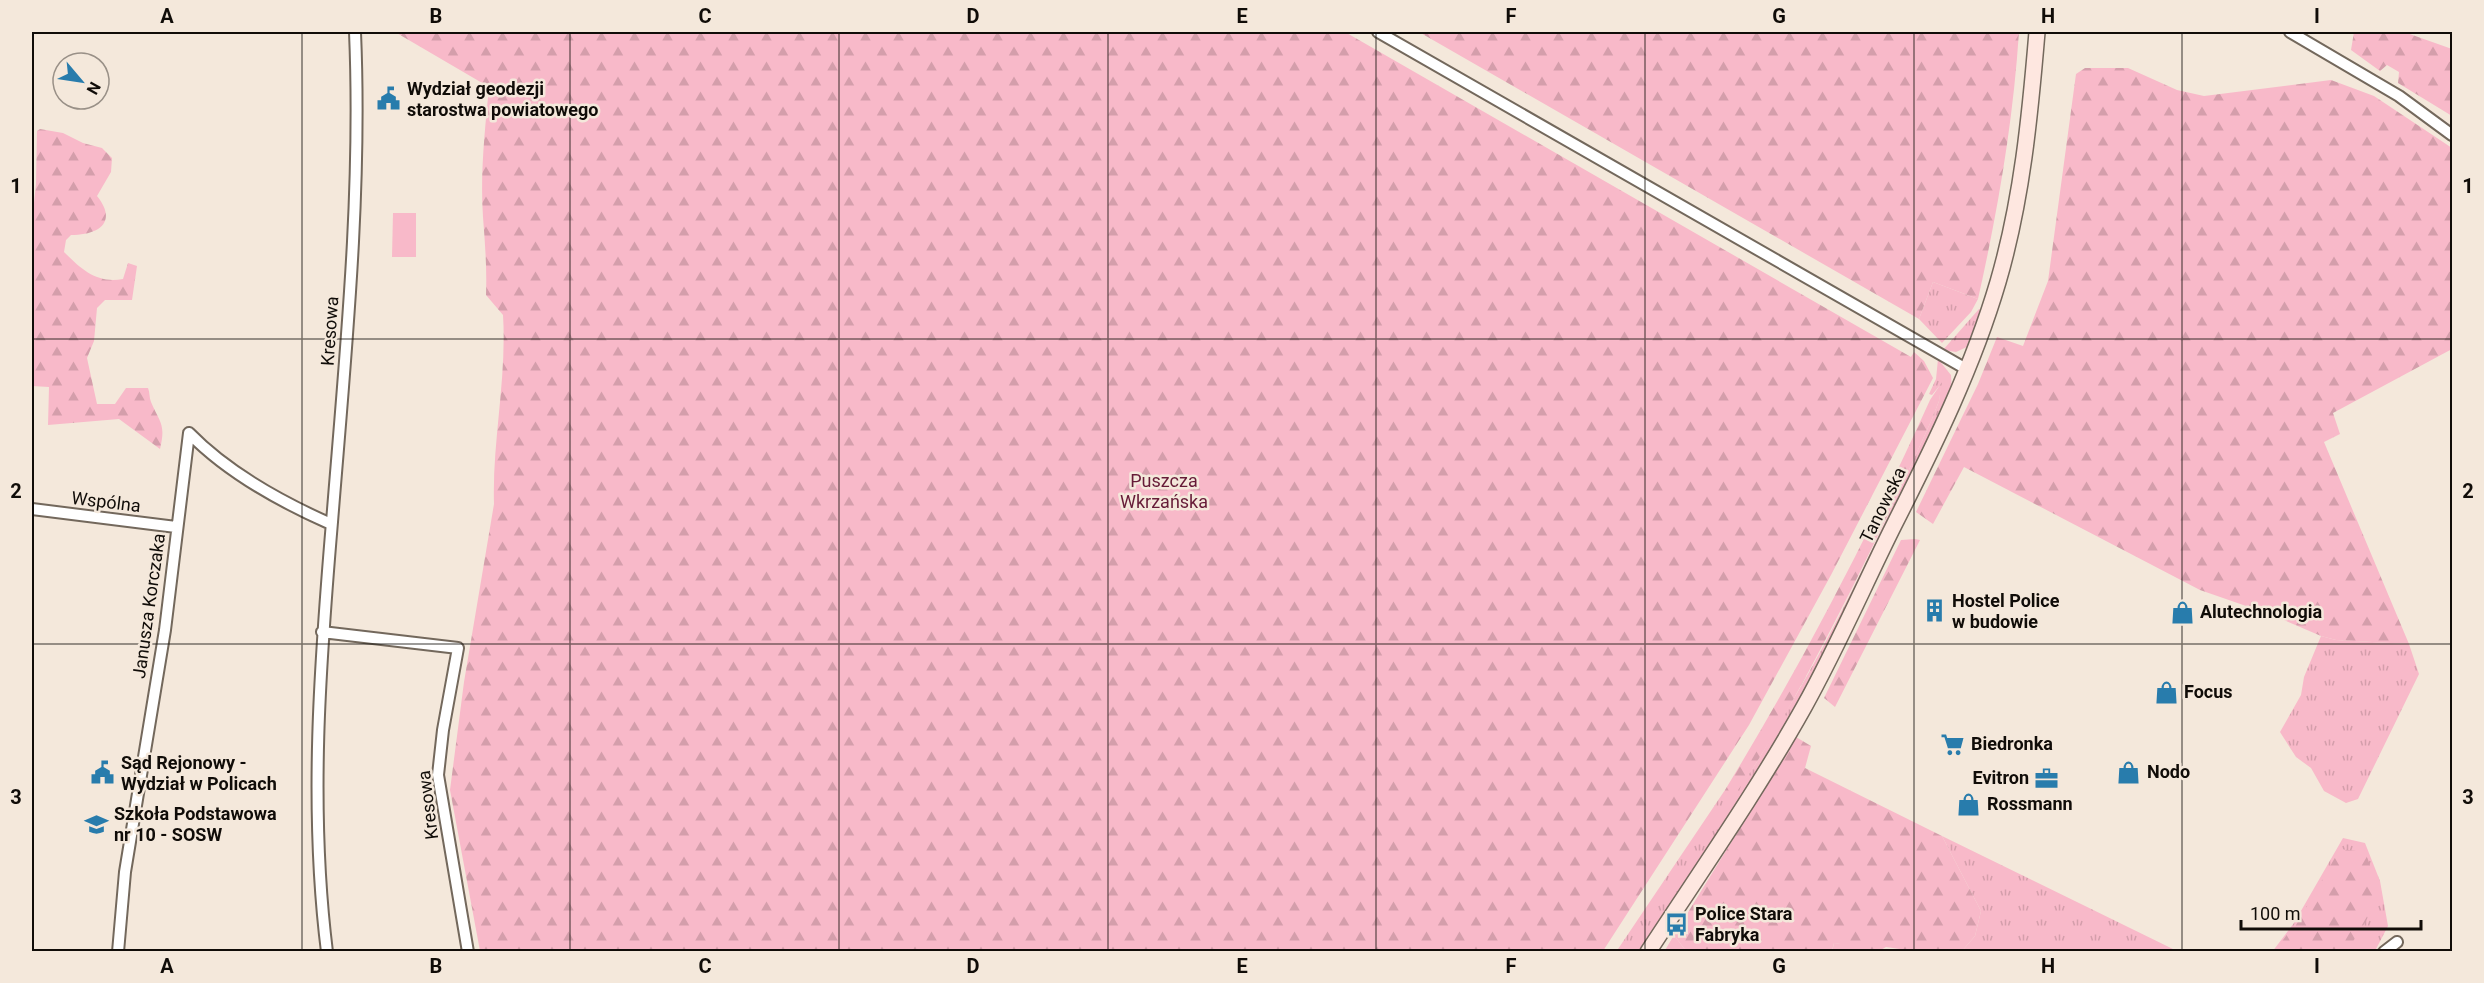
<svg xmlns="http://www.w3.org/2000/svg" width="2484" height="983" font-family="Roboto,sans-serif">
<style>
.grass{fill:url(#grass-tufts)}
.forest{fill:url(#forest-firs)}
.park{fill:#f8b9c9}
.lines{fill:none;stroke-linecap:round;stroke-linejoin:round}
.minor-casing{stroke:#73685c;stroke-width:14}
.secondary-casing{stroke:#73685c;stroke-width:18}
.minor{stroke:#fff;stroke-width:10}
.secondary{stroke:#fee7e0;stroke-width:15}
.grid{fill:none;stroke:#100c08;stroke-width:1.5;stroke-opacity:0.55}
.labels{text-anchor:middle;stroke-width:5;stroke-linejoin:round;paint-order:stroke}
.poi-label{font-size:18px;font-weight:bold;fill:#100c08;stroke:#f4e8db;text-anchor:start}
.street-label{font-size:18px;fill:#100c08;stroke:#f4e8db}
.park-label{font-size:18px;fill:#661b37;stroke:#f4e8db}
.neatline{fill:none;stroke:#100c08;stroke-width:2}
.grid-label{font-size:20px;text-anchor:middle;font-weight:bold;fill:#100c08}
</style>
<defs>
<pattern id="grass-tufts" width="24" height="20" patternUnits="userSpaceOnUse" patternTransform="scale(1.5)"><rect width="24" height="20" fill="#f8b9c9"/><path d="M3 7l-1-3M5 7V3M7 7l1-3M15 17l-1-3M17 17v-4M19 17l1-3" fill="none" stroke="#d49eab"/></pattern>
<pattern id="forest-firs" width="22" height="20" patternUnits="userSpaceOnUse" patternTransform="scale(1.5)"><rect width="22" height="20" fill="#f8b9c9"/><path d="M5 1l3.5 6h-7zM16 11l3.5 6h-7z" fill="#d49eab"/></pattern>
</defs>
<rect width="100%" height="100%" fill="#f4e8db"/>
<path class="grass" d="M1933 282 1978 299 1971 312 1942 343 1919 319Z
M1979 309 1984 311 1969 346 1956 352 1943 350Z
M1938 359 1951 375 1952 391 1792 719 1641 951 1616 952 1725 790V798C1750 780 1763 751 1778 725 1838 628 1885 523 1932 419L1939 401 1941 384 1932 395 1929 394 1936 379Z
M2321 636 2336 640 2409 644 2419 674 2358 799 2346 803 2324 791 2311 768 2296 757 2280 732 2301 695 2304 677Z
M1942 836 2177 951H1962L1975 936 1981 911Z
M2343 838 2365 843 2380 881 2388 926 2375 951 2272 952 2294 923Z
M1674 935 1686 951 1664 952Z
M1834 943 1853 945 1865 951 1832 952Z"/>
<path class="forest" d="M395 32H1345L1911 357 1914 352 1924 361 1933 378 1831 575 1749 725 1603 951H480L450 790 464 682 494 504C492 442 507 379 503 315L486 295C487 268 485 243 483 217 480 174 485 129 489 87Z
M1419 32H2019C2013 122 1998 210 1978 299L1933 282 1919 319Z
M2354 32H2404L2452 49V116L2398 83 2399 72 2387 65 2380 71 2351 50Z
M2085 68H2128L2177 90 2204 96 2331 80 2374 96 2452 148V349L2333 413 2340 434 2324 442 2409 644 2336 640 2321 636 2272 615 2200 590 1964 467 1933 524 1916 512 1978 384 1997 337 2023 346 2048 281 2076 74Z
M40 129 63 133 83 143 102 148 112 158 111 172 97 196C118 222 99 235 71 235L66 240 64 252C81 269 97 284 123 279L128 263 137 266 132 300H105L97 308 94 341 87 358 97 404H115L126 388H148C150 393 149 397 151 402 160 423 166 424 160 449L119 419 48 425 49 387 32 386V222L36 184 37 131Z
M1942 382 1939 401 1932 419C1894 504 1854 587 1810 669 1786 713 1761 760 1730 801L1725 798V790C1802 664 1869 535 1930 400Z
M1915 539 1920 540 1918 544 1835 707 1824 698 1901 540Z
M1796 737 1811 746 1805 768 1942 836 1981 911 1975 936 1962 951 1920 952 1886 947C1872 957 1852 945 1834 943L1832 951H1686L1674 935Z
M2340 849 2365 852C2376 878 2379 901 2363 926 2358 935 2351 942 2349 951H2275L2303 913Z"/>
<path class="park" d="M393 213H416V257H392Z"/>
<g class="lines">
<defs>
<path id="minor" d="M1378 32 1968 370
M2290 32 2399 96 2452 135
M189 433C227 472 281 502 331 524
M32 509 176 527
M322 632 458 648 443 730 438 775 468 952
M118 952 125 872 165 630 189 433
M327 952C309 809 320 664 332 522 345 359 362 195 355 32
M2384 952 2397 942"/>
<path id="secondary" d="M1648 952C1701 871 1757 791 1804 707 1837 648 1864 585 1894 525 1934 446 1973 367 1998 282 2022 200 2030 116 2037 32"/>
</defs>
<use href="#minor" class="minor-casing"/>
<use href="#secondary" class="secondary-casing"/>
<use href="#minor" class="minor"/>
<use href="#secondary" class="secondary"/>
</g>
<path class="grid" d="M302 32V952M570 32V952M839 32V952M1108 32V952M1376 32V952M1645 32V952M1914 32V952M2182 32V952M32 339H2452M32 644H2452"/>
<defs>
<symbol id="civic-bare" viewBox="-9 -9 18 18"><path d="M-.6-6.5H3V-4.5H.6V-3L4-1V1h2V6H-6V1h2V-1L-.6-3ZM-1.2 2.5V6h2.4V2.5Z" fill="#287cac" stroke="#f4e8db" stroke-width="2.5" paint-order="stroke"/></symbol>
<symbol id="building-bare" viewBox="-9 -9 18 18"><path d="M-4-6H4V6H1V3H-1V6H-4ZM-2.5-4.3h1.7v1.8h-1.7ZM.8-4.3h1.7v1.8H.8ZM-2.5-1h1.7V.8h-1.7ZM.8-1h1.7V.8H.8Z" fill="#287cac" stroke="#f4e8db" stroke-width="2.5" paint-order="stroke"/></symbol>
<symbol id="shop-bare" viewBox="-9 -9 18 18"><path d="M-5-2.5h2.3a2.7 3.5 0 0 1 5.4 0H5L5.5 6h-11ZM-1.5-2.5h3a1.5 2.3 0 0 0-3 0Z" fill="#287cac" stroke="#f4e8db" stroke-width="2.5" paint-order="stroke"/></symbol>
<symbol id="supermarket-bare" viewBox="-9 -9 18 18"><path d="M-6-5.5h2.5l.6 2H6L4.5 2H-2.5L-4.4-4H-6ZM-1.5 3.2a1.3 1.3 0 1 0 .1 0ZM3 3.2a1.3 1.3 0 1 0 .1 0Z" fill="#287cac" stroke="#f4e8db" stroke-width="2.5" paint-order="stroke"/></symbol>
<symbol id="office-bare" viewBox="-9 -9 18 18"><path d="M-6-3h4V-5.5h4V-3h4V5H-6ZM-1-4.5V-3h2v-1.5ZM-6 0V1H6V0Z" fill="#287cac" stroke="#f4e8db" stroke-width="2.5" paint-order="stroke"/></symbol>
<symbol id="school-bare" viewBox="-9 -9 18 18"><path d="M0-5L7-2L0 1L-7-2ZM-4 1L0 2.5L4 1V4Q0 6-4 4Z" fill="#287cac" stroke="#f4e8db" stroke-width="2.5" paint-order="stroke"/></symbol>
<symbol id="bus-bare" viewBox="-9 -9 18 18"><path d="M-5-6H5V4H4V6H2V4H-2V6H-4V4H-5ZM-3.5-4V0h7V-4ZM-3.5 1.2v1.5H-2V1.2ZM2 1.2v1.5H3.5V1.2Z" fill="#287cac" stroke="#f4e8db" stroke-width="2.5" paint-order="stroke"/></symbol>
</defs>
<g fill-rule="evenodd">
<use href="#civic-bare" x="372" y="82" width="33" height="33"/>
<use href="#building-bare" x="1918" y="594" width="33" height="33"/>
<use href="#shop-bare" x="2166" y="596" width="33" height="33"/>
<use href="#shop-bare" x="2150" y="676" width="33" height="33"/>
<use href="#supermarket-bare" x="1936" y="728" width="33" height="33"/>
<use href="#shop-bare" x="2112" y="756" width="33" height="33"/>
<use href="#civic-bare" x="86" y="756" width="33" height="33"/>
<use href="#office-bare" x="2030" y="762" width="33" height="33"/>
<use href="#shop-bare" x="1952" y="788" width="33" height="33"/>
<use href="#school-bare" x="80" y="808" width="33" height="33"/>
<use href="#bus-bare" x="1660" y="908" width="33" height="33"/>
</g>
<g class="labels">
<g class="poi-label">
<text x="407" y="95">Wydział geodezji<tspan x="407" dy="21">starostwa powiatowego</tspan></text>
<text x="1952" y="607">Hostel Police<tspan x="1952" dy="21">w budowie</tspan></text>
<text x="2200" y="618">Alutechnologia</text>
<text x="2184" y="698">Focus</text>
<text x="1971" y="750">Biedronka</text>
<text x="121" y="769">Sąd Rejonowy -<tspan x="121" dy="21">Wydział w Policach</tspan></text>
<text x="2147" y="778">Nodo</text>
<text x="2029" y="784" text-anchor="end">Evitron</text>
<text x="1987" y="810">Rossmann</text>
<text x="114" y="820">Szkoła Podstawowa<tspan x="114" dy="21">nr 10 - SOSW</tspan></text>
<text x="1695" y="920">Police Stara<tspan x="1695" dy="21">Fabryka</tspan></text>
</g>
<g class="street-label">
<text transform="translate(330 331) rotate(-86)" y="6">Kresowa</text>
<text transform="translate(106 502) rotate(7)" y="6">Wspólna</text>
<text transform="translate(1883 505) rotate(-64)" y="6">Tanowska</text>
<text transform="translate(149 606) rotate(-82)" y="6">Janusza Korczaka</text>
<text transform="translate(428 805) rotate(-97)" y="6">Kresowa</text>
</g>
<g class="park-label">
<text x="1164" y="487">Puszcza<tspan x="1164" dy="21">Wkrzańska</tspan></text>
</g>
</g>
<rect width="2484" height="983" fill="none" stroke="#f4e8db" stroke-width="66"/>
<g transform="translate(81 81) rotate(119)"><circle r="28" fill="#f4e8db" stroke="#999087" stroke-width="1.5"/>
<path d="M0-4.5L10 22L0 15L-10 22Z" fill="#287cac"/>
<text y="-9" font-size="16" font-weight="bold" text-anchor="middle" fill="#100c08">N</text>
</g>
<path d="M2241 920v9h180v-9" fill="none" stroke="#100c08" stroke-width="3"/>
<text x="2250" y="920" font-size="18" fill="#100c08" stroke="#f4e8db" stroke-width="4.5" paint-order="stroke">100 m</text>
<rect x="33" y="33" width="2418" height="917" class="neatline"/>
<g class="grid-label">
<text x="167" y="23">A</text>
<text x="436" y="23">B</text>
<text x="705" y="23">C</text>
<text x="973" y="23">D</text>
<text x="1242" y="23">E</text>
<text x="1511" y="23">F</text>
<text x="1779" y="23">G</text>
<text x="2048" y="23">H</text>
<text x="2317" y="23">I</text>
<text x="16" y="193">1</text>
<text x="2468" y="193">1</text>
<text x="16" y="498">2</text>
<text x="2468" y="498">2</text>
<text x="16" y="804">3</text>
<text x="2468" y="804">3</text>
<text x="167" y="973">A</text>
<text x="436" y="973">B</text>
<text x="705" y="973">C</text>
<text x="973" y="973">D</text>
<text x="1242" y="973">E</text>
<text x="1511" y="973">F</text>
<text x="1779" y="973">G</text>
<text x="2048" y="973">H</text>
<text x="2317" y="973">I</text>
</g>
</svg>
